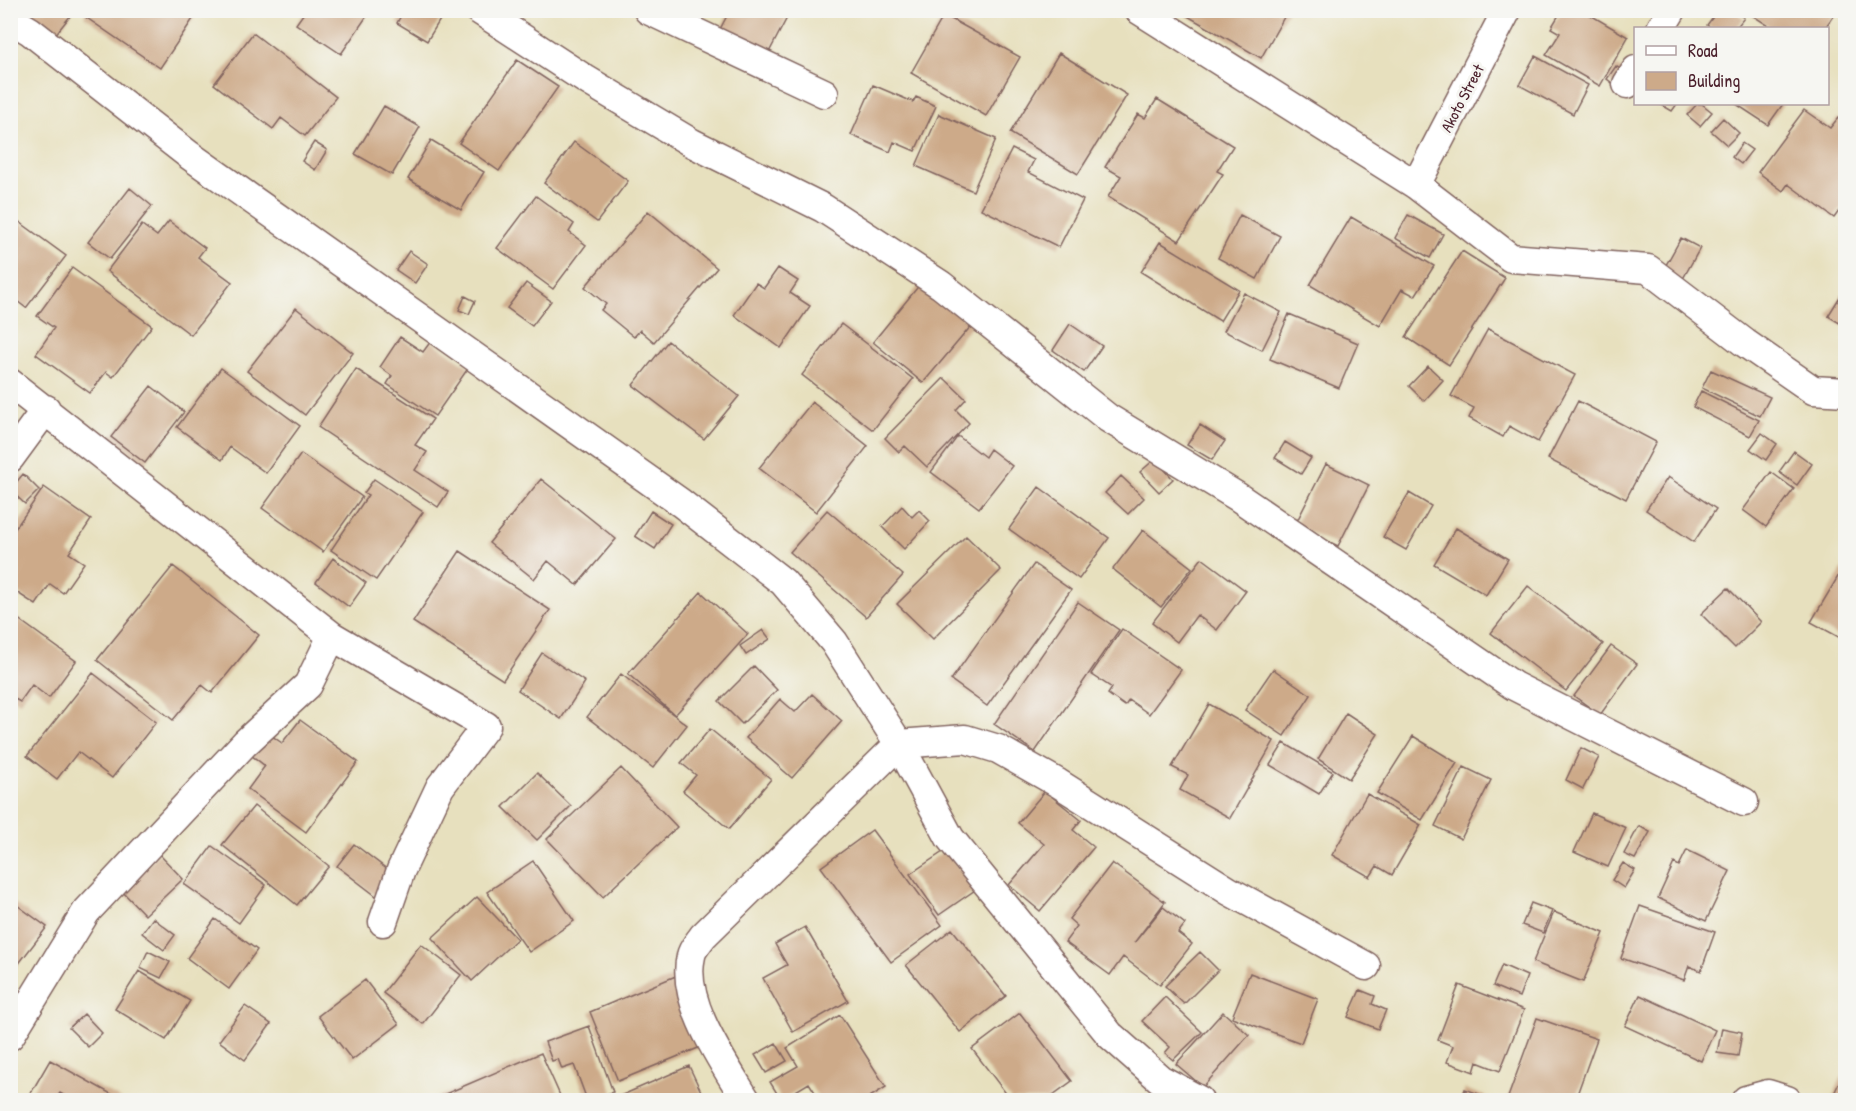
<svg xmlns="http://www.w3.org/2000/svg" width="1856" height="1111" font-family="'Patrick Hand',sans-serif">
<style>
.building{fill:#cdaa89}
.lines{fill:none;stroke-linecap:round;stroke-linejoin:round}
.street-casing{stroke:#81635e;stroke-width:31}
.street{stroke:#fff;stroke-width:28}
.labels{text-anchor:middle;stroke-width:6;stroke-linejoin:round;paint-order:stroke}
.street-label{font-size:16px;fill:#4a1f2b;stroke:#f6f6f2}
</style>
<rect width="100%" height="100%" fill="#f6f6f2"/>
<filter id="ink" filterUnits="userSpaceOnUse"><feTurbulence type="fractalNoise" baseFrequency=".0167" numOctaves="2"/><feDisplacementMap in="SourceGraphic" scale="12" xChannelSelector="R" yChannelSelector="G"/><feConvolveMatrix kernelMatrix="1 2 1 2 8 2 1 2 1" color-interpolation-filters="sRGB"/></filter>
<filter id="wash" filterUnits="userSpaceOnUse"><feTurbulence type="fractalNoise" baseFrequency=".008" numOctaves="4" result="noise"/><feDisplacementMap in="SourceGraphic" scale="24" xChannelSelector="R" yChannelSelector="G"/><feGaussianBlur stdDeviation="1.35" result="paint"/><feColorMatrix in="noise" values="0 0 0 0 0 0 0 0 0 0 0 0 0 0 0 0 0 1.4 0 .05"/><feComposite in="paint" operator="in"/></filter>
<g filter="url(#wash)">
<rect width="100%" height="100%" fill="#e7e0be"/>
<g id="blocks">
<path class="building" d="M22 10H65L71 15 55 35Z
M88 10H199L160 68 84 16Z
M306 10H371L341 54 296 24Z
M404 10H446L427 41 397 23Z
M679 10H706L700 21Z
M730 10H791L765 60 717 35Z
M1177 10H1288L1261 58Z
M1562 10 1569 14 1571 10H1582L1628 37 1600 86 1546 55 1560 33 1551 28Z
M1718 10H1728L1733 14 1735 12 1744 18 1736 28H1711L1707 25Z
M1744 10H1837L1825 28H1772Z
M944 15 1020 57 986 116 911 73Z
M253 33 336 97 305 136 281 118 273 129 214 84Z
M1059 53 1127 95 1078 174 1010 133Z
M1535 56 1588 85 1573 114 1519 85Z
M517 60 558 87 499 171 459 143Z
M1616 66 1628 75 1619 88 1607 79Z
M873 85 913 102 916 97 936 106 915 151 894 142 890 152 851 135Z
M1157 99 1233 146 1217 171 1223 174 1179 241 1108 197 1121 176 1105 167 1138 114 1145 118Z
M1660 104H1677L1672 111Z
M1697 104H1702L1712 112 1700 126 1687 115Z
M1736 104H1783L1768 125Z
M384 106 420 127 392 175 355 154Z
M1804 110 1830 128 1838 118 1846 123V210L1842 207 1834 218 1788 184 1783 191 1758 172Z
M939 114 996 139 973 191 916 166Z
M1723 118 1739 133 1727 145 1711 131Z
M431 140 484 172 461 210 408 179Z
M314 142 327 150 315 170 302 161Z
M574 142 628 181 597 222 544 183Z
M1742 143 1752 150 1741 164 1732 157Z
M1012 149 1034 160 1028 172 1083 200 1059 247 981 209Z
M130 188 152 206 110 259 88 242Z
M536 196 574 224 569 232 586 245 553 289 497 248Z
M648 211 717 268 654 342 640 330 634 337 601 310 606 304 585 287Z
M10 215 66 256 26 308 13 298 10 301Z
M1240 215 1280 236 1257 279 1218 258Z
M1408 215 1443 234 1430 258 1395 238Z
M1351 217 1434 266 1415 296 1402 289 1380 326 1310 285Z
M169 221 205 248 198 257 232 282 191 335 107 271 142 225 157 236Z
M1681 238 1700 248 1680 284 1661 274Z
M1160 242 1239 290 1220 321 1141 272Z
M409 251 428 264 415 283 396 270Z
M1462 251 1505 278 1449 365 1406 337Z
M72 268 152 326 113 377 106 372 90 393 36 354 54 328 37 316Z
M778 268 798 281 790 293 810 306 781 348 734 315 756 283 764 288Z
M526 283 551 301 532 326 507 308Z
M921 283 972 325 923 383 873 342Z
M1846 287V327L1828 316Z
M1244 293 1281 312 1262 350 1224 331Z
M465 296 475 301 469 314 459 310Z
M296 308 353 353 305 415 247 371Z
M1289 314 1358 343 1339 388 1270 359Z
M841 324 913 379 873 430 802 375Z
M1070 324 1102 346 1084 372 1053 350Z
M1488 329 1575 375 1538 442 1509 426 1503 437 1469 418 1474 408 1451 396Z
M400 337 423 352 431 341 469 367 435 416 387 384 392 376 380 367Z
M668 341 739 396 704 439 633 385Z
M1428 366 1443 380 1424 401 1409 386Z
M221 368 300 426 266 473 230 447 222 460 177 427Z
M356 369 433 419 415 445 427 452 415 470 448 492 438 507 318 427Z
M1711 370 1770 397 1760 416 1702 388Z
M944 378 966 399 956 410 969 423 927 467 905 446 899 452 885 438Z
M151 386 184 412 145 463 111 437Z
M1701 391 1759 420 1750 436 1693 407Z
M1578 401 1656 442 1626 499 1548 459Z
M812 402 868 446 816 512 759 468Z
M1200 425 1225 441 1212 460 1187 445Z
M1762 433 1777 444 1766 460 1750 449Z
M958 436 985 457 990 449 1012 466 979 508 931 472Z
M1285 442 1311 458 1301 474 1275 458Z
M1794 451 1812 464 1797 485 1779 472Z
M301 454 362 497 323 552 262 508Z
M1155 459 1173 479 1159 492 1140 472Z
M1326 464 1369 485 1338 546 1295 525Z
M1771 472 1794 489 1766 527 1743 510Z
M23 474 39 490 25 504 10 490Z
M1121 476 1144 498 1128 514 1105 493Z
M1668 477 1716 509 1694 542 1646 510Z
M374 479 423 512 376 580 331 550 368 495 364 493Z
M541 479 616 539 577 585 548 561 534 579 489 543Z
M44 487 91 520 69 553 84 563 63 593 50 584 36 605 10 588V536Z
M1039 487 1109 538 1079 579 1009 529Z
M1409 493 1431 506 1406 550 1383 537Z
M902 506 912 517 919 510 930 521 904 549 882 527Z
M827 510 903 575 866 617 790 552Z
M651 511 671 524 655 549 635 536Z
M1456 528 1508 559 1486 595 1434 564Z
M1143 530 1192 568 1161 607 1113 569Z
M966 536 1001 570 933 639 897 604Z
M460 551 550 610 503 680 413 622Z
M333 558 366 583 349 607 316 582Z
M1202 558 1246 591 1217 630 1197 615 1177 642 1152 623Z
M1846 563V641L1811 622Z
M1034 564 1071 590 987 706 951 680Z
M173 566 259 635 212 693 202 685 173 720 97 660Z
M1528 586 1603 644 1566 691 1491 633Z
M1728 588 1761 622 1735 648 1701 614Z
M701 592 748 634 675 715 628 674Z
M1078 602 1119 630 1035 752 994 724Z
M10 613 76 661 49 698 32 685 20 702 10 696Z
M1122 629 1181 670 1149 714 1129 700 1125 706 1108 694 1112 688 1091 674Z
M763 630 770 639 746 655 740 646Z
M1611 646 1637 664 1600 715 1574 696Z
M542 653 585 682 561 719 518 690Z
M754 666 777 690 742 724 719 701Z
M1273 669 1311 695 1284 736 1245 710Z
M93 673 156 722 112 778 78 752 57 779 27 756Z
M621 674 687 725 653 768 587 717Z
M812 694 842 721 792 778 746 738 780 699 795 712Z
M1209 704 1274 741 1230 818 1180 790 1188 775 1172 767Z
M1346 713 1378 734 1349 779 1318 759Z
M300 720 358 762 306 832 248 789 265 766 246 751 262 729 282 743Z
M710 729 771 779 729 829 683 791 696 775 681 763Z
M1413 736 1457 763 1422 820 1377 793Z
M1284 743 1333 772 1319 794 1270 765Z
M1581 748 1599 757 1583 789 1566 780Z
M1464 767 1491 780 1461 839 1435 826Z
M621 768 677 827 603 897 547 839Z
M537 773 571 806 537 840 503 807Z
M1045 791 1081 820 1073 830 1094 847 1040 911 1009 885 1044 844 1018 823Z
M1367 794 1421 825 1392 875 1377 866 1370 877 1332 855Z
M254 806 329 866 297 905 222 845Z
M1592 813 1626 828 1608 867 1574 852Z
M1639 826 1650 832 1635 859 1624 854Z
M872 830 942 925 891 962 821 867Z
M354 844 397 877 380 899 337 866Z
M212 846 266 885 239 923 184 884Z
M946 850 975 890 939 915 910 874Z
M1687 850 1730 871 1706 921 1658 898 1674 863 1679 866Z
M159 854 183 879 145 915 121 890Z
M533 861 574 921 529 952 487 892Z
M1112 863 1165 902 1134 943 1163 907 1185 924 1178 933 1192 944 1160 985 1123 957 1110 975 1065 942 1077 926 1069 919Z
M1623 863 1635 870 1624 888 1612 880Z
M477 897 517 939 472 981 432 938Z
M10 900 47 927 10 975Z
M1531 903 1552 911 1543 933 1522 925Z
M1640 906 1715 932 1701 971 1689 966 1684 980 1621 958Z
M1554 912 1604 933 1583 982 1533 962Z
M153 918 175 935 164 950 142 933Z
M215 919 257 950 229 989 187 958Z
M805 927 848 1001 793 1032 763 978 787 965 775 944Z
M952 929 1006 996 960 1032 906 965Z
M421 944 461 975 423 1024 383 993Z
M148 951 170 962 161 978 140 968Z
M1200 952 1218 970 1184 1004 1165 986Z
M1502 965 1527 976 1519 997 1493 986Z
M139 971 190 1001 166 1040 115 1009Z
M1250 973 1318 999 1301 1043 1232 1017Z
M678 975 708 1044 618 1081 590 1012Z
M365 980 399 1024 352 1060 318 1016Z
M1459 985 1524 1010 1500 1071 1477 1062 1474 1072 1447 1062 1453 1046 1438 1040Z
M1360 990 1375 996 1372 1004 1386 1010 1378 1029 1348 1017Z
M1640 995 1715 1030 1701 1061 1625 1026Z
M1165 997 1202 1032 1173 1060 1165 1053 1170 1047 1142 1021Z
M245 1006 271 1024 245 1060 219 1041Z
M1223 1012 1249 1035 1203 1087 1176 1064Z
M1020 1013 1072 1081 1046 1100H1011L972 1049Z
M84 1014 102 1033 88 1047 69 1028Z
M840 1015 886 1087 865 1100H820L809 1083 781 1100 770 1082 798 1066 787 1048Z
M1537 1018 1597 1039 1575 1100H1507Z
M589 1026 613 1092 587 1100 574 1065 562 1069 558 1059 552 1061 545 1042Z
M1722 1028 1742 1032 1738 1056 1717 1053Z
M776 1043 787 1061 766 1073 755 1055Z
M541 1053 562 1100H437L436 1098Z
M50 1060 122 1100H72L60 1093 55 1100H33L28 1098Z
M689 1066 705 1100H611Z
M1846 1068V1100H1831Z
M1465 1089 1495 1100H1461Z"/>
</g>
</g>
<g filter="url(#ink)">
<use href="#blocks" fill-opacity="0" stroke="#81635e" stroke-width="1.5"/>
<g class="lines">
<defs>
<path id="street" d="M479 10 585 79 692 143 823 208 941 285 1108 418 1238 497 1514 686 1744 802
M648 10 824 93
M1139 10 1416 185 1511 258 1648 269 1745 343 1813 390 1846 392
M10 19 30 31 189 155 681 503 783 582 834 642 899 744 950 838 1110 1035 1160 1079 1199 1100
M1661 28 1672 10
M1627 84 1636 70
M1416 185 1507 10
M10 383 332 636 486 726 440 787 401 870 383 922
M10 458 46 409
M10 1036 86 912 245 743 308 685 332 636
M746 1100C724 1063 680 1002 691 956 692 949 699 942 703 936L899 744 965 739 998 749 1058 783 1229 891 1366 966
M1746 1100 1768 1094 1787 1100"/>
</defs>
<use href="#street" class="street-casing"/>
<use href="#street" class="street"/>
</g>
</g>
<g class="labels">
<g class="street-label">
<text transform="translate(1462 98) rotate(-62)" y="6">Akoto Street</text>
</g>
</g>
<rect width="1856" height="1111" fill="none" stroke="#f6f6f2" stroke-width="36"/>
<rect x="1634" y="27" width="195" height="78" fill="#f6f6f2" stroke="#b1a0a2" stroke-width="1.5"/>
<rect x="1646" y="46" width="30" height="9" fill="#ffffff" stroke="#b1a0a2" stroke-width="1.5"/>
<text x="1688" y="57" font-size="18" fill="#4a1f2b">Road</text>
<rect x="1646" y="72" width="30" height="18" fill="#cdaa89" stroke="#b1a0a2" stroke-width="1.5"/>
<text x="1688" y="87" font-size="18" fill="#4a1f2b">Building</text>
</svg>
